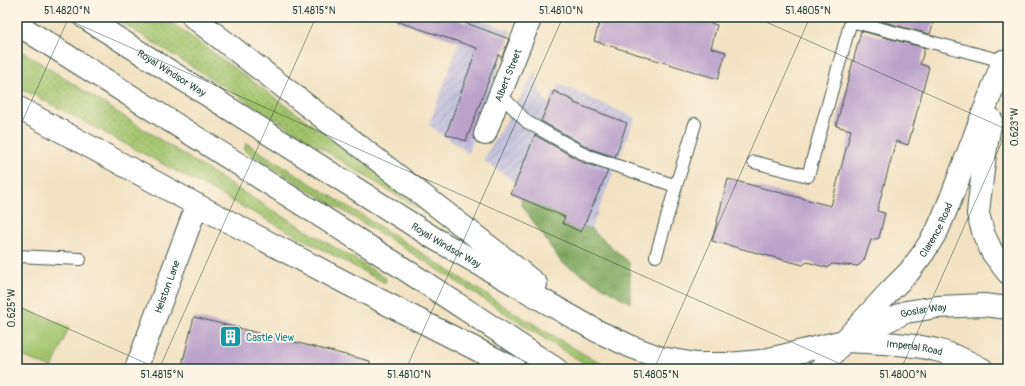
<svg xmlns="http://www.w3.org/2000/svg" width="1025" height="386" font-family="Pangolin,sans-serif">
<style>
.industrial{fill:url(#industrial-furrows)}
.green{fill:url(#green-dots);stroke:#608050}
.forest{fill:url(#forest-crowns);stroke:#50724a}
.pitch{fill:#a1c26b;stroke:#608050}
.building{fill:#baa2cb}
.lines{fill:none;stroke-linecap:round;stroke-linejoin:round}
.service-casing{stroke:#3f5649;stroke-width:14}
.minor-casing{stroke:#3f5649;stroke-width:24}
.tertiary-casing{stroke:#3f5649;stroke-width:24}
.primary-casing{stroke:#3f5649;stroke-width:24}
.service{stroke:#fff;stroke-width:12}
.minor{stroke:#fff;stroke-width:22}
.tertiary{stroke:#fff;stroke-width:22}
.primary{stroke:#fff;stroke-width:22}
.ticks{fill:none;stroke:#1f3d34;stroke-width:1;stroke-opacity:0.45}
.labels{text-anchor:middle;stroke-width:3.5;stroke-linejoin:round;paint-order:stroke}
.street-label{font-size:10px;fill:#1f3d34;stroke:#fcf5e5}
.culture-label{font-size:10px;fill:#0d838f;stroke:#fcf5e5;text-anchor:start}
.neatline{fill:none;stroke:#1f3d34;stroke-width:1.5}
.ticks-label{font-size:10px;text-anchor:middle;fill:#1f3d34}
</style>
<defs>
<pattern id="industrial-furrows" width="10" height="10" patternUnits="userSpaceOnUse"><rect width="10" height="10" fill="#c3c1db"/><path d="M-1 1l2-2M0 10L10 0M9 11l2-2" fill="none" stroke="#9e9eb2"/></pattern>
<pattern id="green-dots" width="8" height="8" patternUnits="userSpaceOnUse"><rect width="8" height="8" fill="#a1c26b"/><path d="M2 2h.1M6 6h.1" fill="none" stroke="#839f59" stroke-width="1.8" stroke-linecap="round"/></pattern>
<pattern id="forest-crowns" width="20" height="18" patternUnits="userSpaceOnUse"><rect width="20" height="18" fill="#80a85f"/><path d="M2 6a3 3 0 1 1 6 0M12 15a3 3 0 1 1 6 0" fill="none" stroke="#688a4f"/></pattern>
</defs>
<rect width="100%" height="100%" fill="#fcf5e5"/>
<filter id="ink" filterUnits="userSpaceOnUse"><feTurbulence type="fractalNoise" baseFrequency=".025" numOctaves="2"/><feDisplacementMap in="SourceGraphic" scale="8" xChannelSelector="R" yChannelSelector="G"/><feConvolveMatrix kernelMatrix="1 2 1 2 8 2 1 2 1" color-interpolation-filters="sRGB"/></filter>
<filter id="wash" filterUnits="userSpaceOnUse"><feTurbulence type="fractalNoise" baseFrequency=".012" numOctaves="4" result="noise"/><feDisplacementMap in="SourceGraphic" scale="16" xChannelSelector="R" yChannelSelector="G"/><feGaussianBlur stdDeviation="0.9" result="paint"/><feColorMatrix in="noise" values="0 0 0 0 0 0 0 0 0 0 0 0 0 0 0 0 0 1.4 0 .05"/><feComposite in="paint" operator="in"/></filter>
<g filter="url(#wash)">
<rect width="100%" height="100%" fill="#f2e2c3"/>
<path class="industrial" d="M468 17H473L511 31 468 153 429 125Z
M536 70 540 93 550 105 559 84 635 118 591 229 572 221 483 160Z"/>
<path class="green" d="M113 17H164L428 209 426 214Z
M17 48 236 188 386 278 385 283 17 86Z
M246 143 400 239 515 313 589 357 617 369H593L559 348 428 263 257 158 244 150Z
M906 367 927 369H880L885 368Z"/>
<path class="forest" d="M521 188 572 221 591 229 629 262 630 268V303L561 262 522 205 521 199Z"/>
<path class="pitch" d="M17 306 69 327 52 368 17 354Z"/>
<g id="blocks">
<path class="building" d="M397 17H450L509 39 502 57 498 55 466 141 446 134 477 48 396 21Z
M601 17H692L717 25 711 48 726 52 718 79 594 41Z
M865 17H935L930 34Z
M861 31 925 48 920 64 929 67 908 145 896 141 877 211 885 213 879 238 871 240 864 260 858 266 832 264 828 268 807 262 803 265 712 241 728 179 831 206 851 130 836 126Z
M554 91 574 101V103L627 123 615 157 591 149 541 121Z
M535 135 584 163 608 171 581 232 562 223 565 217 511 194Z
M194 317 370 361 369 369H181Z"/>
</g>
</g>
<g filter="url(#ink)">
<use href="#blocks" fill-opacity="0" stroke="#3f5649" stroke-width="1"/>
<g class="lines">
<defs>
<path id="service" d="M500 94 527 122 588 156 676 186
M754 162 808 176 851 21 1003 61
M17 256 80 259
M656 256 676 186 695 124"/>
<g id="minor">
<path id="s1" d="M485 134 500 94 531 17"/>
<path id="s2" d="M136 369 197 205"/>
</g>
<g id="tertiary">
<path d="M991 119 985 154 979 203 978 214 984 235 992 252 1008 273"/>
<path id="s3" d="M844 341 890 291 909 272 924 252 938 229 951 198 1003 61"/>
</g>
<g id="primary">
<path id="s4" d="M84 17 437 240 597 331 632 347 661 358 696 364H728L761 361 844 341 906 312 937 307 984 305 1008 308"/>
<path d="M193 17 500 255 536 284"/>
<path d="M17 24 398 265 556 369"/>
<path d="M17 107 197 205 350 285 515 369"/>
<path id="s5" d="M847 341C878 343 910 343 940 351 955 355 969 362 982 369"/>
<path d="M821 369 844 341"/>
</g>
</defs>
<use href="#service" class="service-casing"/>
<use href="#minor" class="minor-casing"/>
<use href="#tertiary" class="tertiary-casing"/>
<use href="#primary" class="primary-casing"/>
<use href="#service" class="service"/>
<use href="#minor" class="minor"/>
<use href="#tertiary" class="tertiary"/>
<use href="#primary" class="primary"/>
</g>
</g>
<path class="ticks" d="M62 17 852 369M755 17 1008 130M17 133 69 17M17 306 159 369M159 369 316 17M406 369 563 17M654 369 810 17M901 369 1008 128"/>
<defs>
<symbol id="building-square" viewBox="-11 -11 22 22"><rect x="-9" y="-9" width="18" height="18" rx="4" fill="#0f9aa8" stroke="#fcf5e5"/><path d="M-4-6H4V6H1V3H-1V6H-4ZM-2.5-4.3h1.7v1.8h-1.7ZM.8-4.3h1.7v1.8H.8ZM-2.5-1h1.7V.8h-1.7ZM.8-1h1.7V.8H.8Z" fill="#fff"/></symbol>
</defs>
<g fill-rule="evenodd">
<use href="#building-square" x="218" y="324" width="25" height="25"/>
</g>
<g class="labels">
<g class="street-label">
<text dy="4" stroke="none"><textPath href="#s4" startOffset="104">Royal Windsor Way</textPath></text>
<text dy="4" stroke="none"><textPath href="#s1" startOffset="63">Albert Street</textPath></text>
<text dy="4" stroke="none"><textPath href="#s3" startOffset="145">Clarence Road</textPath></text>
<text dy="4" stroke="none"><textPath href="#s4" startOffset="428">Royal Windsor Way</textPath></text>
<text dy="4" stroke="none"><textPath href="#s2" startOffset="88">Helston Lane</textPath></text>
<text dy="4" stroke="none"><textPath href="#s4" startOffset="943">Goslar Way</textPath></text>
<text dy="4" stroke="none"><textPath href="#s5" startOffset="68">Imperial Road</textPath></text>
</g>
<g class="culture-label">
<text x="246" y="341">Castle View</text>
</g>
</g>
<rect width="1025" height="386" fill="none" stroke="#fcf5e5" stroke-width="44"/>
<rect x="22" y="22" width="981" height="342" class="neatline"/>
<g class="ticks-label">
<text x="67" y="14">51.4820°N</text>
<text x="314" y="14">51.4815°N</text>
<text x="561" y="14">51.4810°N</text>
<text x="808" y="14">51.4805°N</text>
<text transform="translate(1014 127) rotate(-90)" y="4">0.623°W</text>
<text transform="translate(11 308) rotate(-90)" y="4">0.625°W</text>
<text x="162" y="378">51.4815°N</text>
<text x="409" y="378">51.4810°N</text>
<text x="656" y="378">51.4805°N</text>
<text x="903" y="378">51.4800°N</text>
</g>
</svg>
